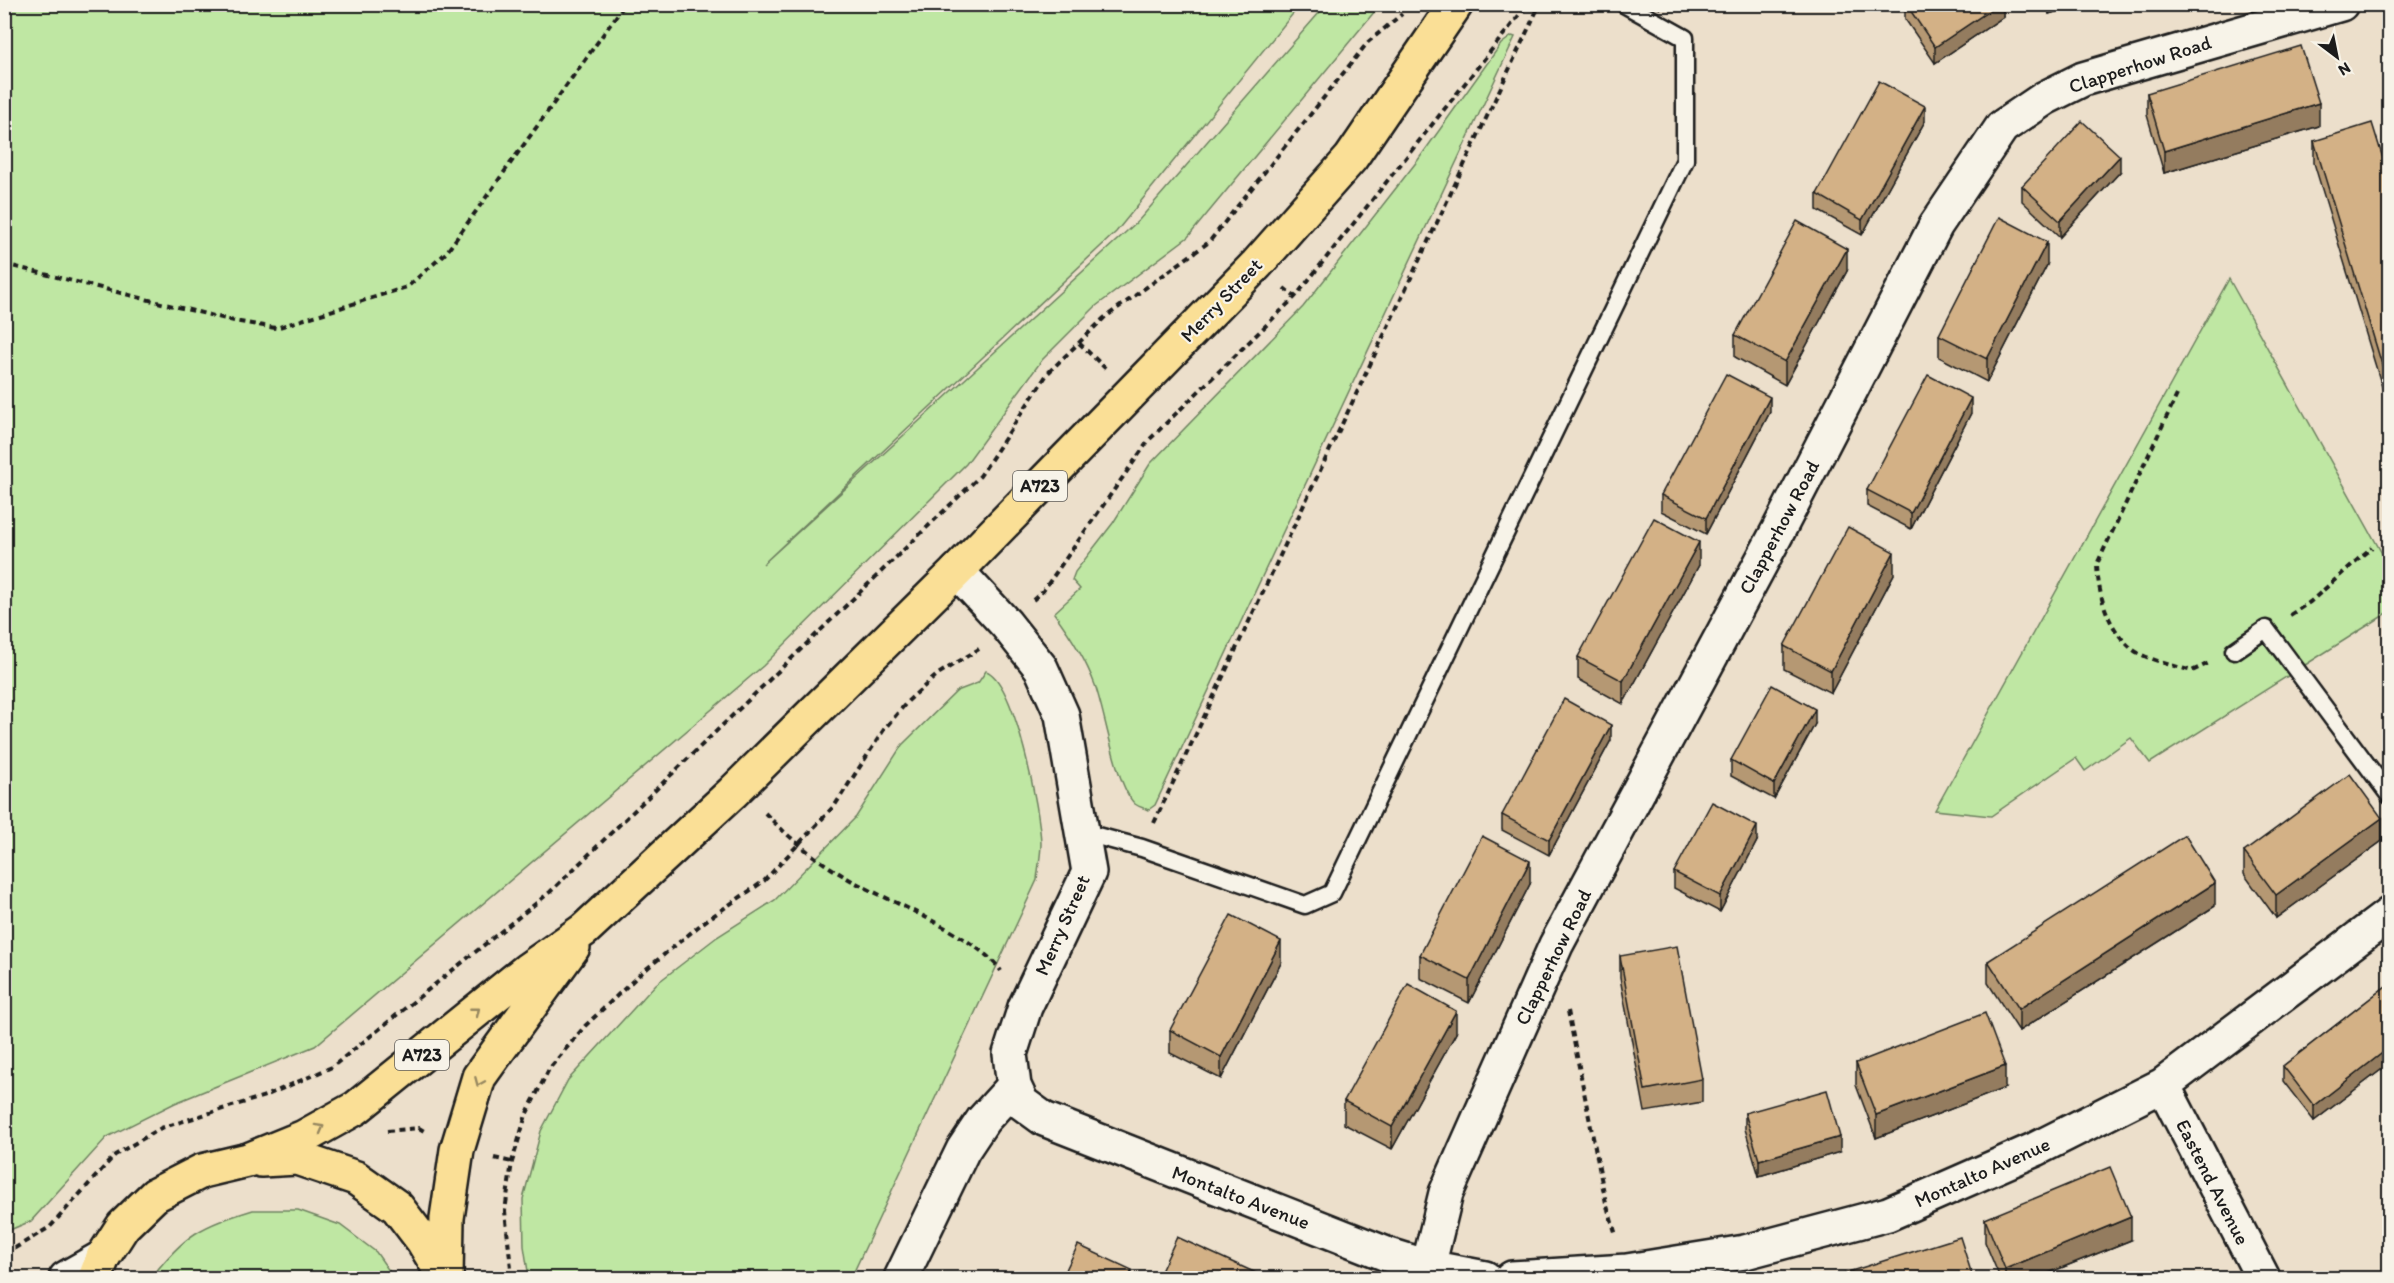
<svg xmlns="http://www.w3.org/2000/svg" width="2394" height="1283" font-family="Itim,sans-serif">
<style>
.green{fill:#bfe7a3;stroke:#6e8260;stroke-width:1.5}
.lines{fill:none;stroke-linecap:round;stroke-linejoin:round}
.lane-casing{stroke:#1c1c1c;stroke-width:21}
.street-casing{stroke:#1c1c1c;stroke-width:38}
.secondary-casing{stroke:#1c1c1c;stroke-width:38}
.primary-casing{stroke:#1c1c1c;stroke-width:38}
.path{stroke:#1c1c1c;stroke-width:4;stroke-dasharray:6 4.5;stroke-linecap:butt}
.lane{stroke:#f7f3e8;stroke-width:16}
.street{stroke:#f7f3e8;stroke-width:33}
.secondary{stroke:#f7f3e8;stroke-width:33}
.primary{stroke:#fadf96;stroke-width:33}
.wall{fill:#b59873;stroke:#1c1c1c;stroke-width:1.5}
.shaded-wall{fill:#947c5e;stroke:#1c1c1c;stroke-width:1.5}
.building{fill:#d3b186;stroke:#1c1c1c;stroke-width:1.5}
.oneway{stroke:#96875f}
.labels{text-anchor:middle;stroke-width:4.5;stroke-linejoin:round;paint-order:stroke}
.shield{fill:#f7f3e8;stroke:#5e5c59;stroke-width:1.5}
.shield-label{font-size:18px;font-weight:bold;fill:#1c1c1c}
.street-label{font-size:20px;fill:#1c1c1c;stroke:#f7f3e8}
</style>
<rect width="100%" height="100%" fill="#ecdfcb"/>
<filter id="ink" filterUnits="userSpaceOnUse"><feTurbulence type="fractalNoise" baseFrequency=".0167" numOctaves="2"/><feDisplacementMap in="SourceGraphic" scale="12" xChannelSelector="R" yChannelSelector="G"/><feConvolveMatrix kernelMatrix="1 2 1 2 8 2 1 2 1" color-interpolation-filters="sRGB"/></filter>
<g filter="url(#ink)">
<path class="green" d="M5 4 1300 5 1116 232 763 564 1139 220 1326 5H1380L1188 237 1096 306 1042 360 966 464 763 666 315 1046 175 1103 107 1137 31 1221 5 1232Z
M1512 36 1515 37 1155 805 1148 810C1144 808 1139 807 1135 804 1116 786 1105 712 1095 685 1085 658 1071 636 1054 613L1080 589 1072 580 1075 572 1113 523 1150 464 1303 307 1418 160 1501 44Z
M2229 279 2389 566V612L2150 763 2131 738 2085 771 2076 758 1991 816 1935 810Z
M986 671C1015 681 1040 811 1041 843 1041 855 1038 868 1037 880L851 1278H529L524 1246 523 1199 541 1131 568 1080 656 984 717 937 775 900 856 817 902 745 957 691 978 683Z
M253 1210H298L340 1225 376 1252 394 1278H151C185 1234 201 1226 253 1210Z"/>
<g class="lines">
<defs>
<path id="lane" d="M2234 651 2266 629 2390 796
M1082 832 1142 848 1305 905 1332 893 1685 160V38L1624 4"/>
<path id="street" d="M2163 1085 2263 1278
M1014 1086 1022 1103 1044 1119 1389 1255 1428 1267 1485 1278
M1428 1267 1446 1193 1556 945 1778 531 1936 225 2002 127 2045 98 2083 79 2341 4
M901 1278 963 1150 983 1120 1014 1086 1010 1054 1025 1007 1089 872 1062 715 1041 668 1006 624 957 571
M1512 1278 1627 1271 1745 1252 1888 1214 2036 1149 2163 1085 2390 914"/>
<path id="secondary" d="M66 1278 103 1257"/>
<path id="primary" d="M261 1160 297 1158 356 1178 397 1207 423 1241 445 1278
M95 1278 103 1257 123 1226 155 1195 202 1171 248 1160 304 1137 356 1108 527 970 584 930 732 793 957 571 1257 264 1351 158 1456 4
M446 1278 447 1218 457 1150 479 1077 573 947"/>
</defs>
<use href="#lane" class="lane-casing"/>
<use href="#street" class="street-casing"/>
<use href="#secondary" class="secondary-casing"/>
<use href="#primary" class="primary-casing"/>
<path class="path" d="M4 264 234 321 276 328 407 287 446 253 625 4
M1284 288 1295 297
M1079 343 1105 368
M2177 395 2097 564C2098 594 2107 627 2131 648 2143 659 2176 666 2192 671L2209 663
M1033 600 1043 591 1149 440 1295 297 1528 4
M2290 615 2310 602 2372 547
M765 813C792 841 821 864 856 883 894 903 978 937 1001 971
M1154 823 1540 4
M1568 1011 1606 1203 1616 1235
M387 1131 419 1128 424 1131
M494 1158 512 1162
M4 1249 15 1248 50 1227 115 1155 161 1128 265 1096 332 1067 550 892 980 476 1048 373 1104 318 1209 242 1368 42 1402 14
M512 1278 505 1211 512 1162 526 1115 549 1069 585 1026 639 975 704 922 764 881 835 805 885 728 908 701 938 674 979 649"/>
<use href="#lane" class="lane"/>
<use href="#street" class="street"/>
<use href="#secondary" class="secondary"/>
<use href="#primary" class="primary"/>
</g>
<path class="wall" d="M1650 4H1663L1660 9Z
M1905 4H2003V17L1935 63 1905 19Z
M2046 4H2080L2049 14Z
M2147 93 2319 126 2164 173 2147 115Z
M1925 121 1862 235 1817 210V194Z
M2314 141 2390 181 2383 390 2314 163Z
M2120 172 2060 237 2022 201V186Z
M2047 265 1987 382 1939 357V335Z
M1847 271 1785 385 1735 357V335Z
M1770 412 1706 534 1661 511V495Z
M1971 413 1911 529 1867 506V490Z
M1699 565 1623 704 1578 679V657Z
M1894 574 1831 693 1784 669V646Z
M1815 724 1774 799 1731 776V760Z
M1611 740 1549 855 1502 830V815Z
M1757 841 1720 912 1674 888V872Z
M2382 841 2276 918 2244 874V852Z
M1530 884 1469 1003 1420 978V955Z
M2215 906 2019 1031 1988 983V961Z
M1620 956 1702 1079V1102L1645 1112 1620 978Z
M1281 963 1221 1079 1170 1053V1030Z
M2390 983V1063L2314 1121 2283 1081V1066Z
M1456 1033 1392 1149 1344 1124V1101Z
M1856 1063 2005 1088 1876 1138 1856 1085Z
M1745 1113 1840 1152 1759 1176 1745 1129Z
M1985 1219 2131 1240 2036 1278H2000L1985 1242Z"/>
<path class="shaded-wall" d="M1999 4H2003V17L1935 63V47Z
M2049 4H2080L2049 14Z
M2319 103V126L2164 173V151Z
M1925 106V121L1862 235V220Z
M2120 156V172L2060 237V221Z
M2047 242V265L1987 382V359Z
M1847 249V271L1785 385V362Z
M2390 366V388L2383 390V368Z
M1770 397V412L1706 534V518Z
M1971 398V413L1911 529V513Z
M1699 542V565L1623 704V681Z
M1894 552V574L1831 693V671Z
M1815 709V724L1774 799V784Z
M1611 725V740L1549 855V840Z
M2382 818V841L2276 918V895Z
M1757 826V841L1720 912V896Z
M1530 861V884L1469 1003V980Z
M2215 883V906L2019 1031V1009Z
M1281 941V963L1221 1079V1057Z
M1456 1011V1033L1392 1149V1127Z
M2390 1047V1063L2314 1121V1106Z
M2005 1066V1088L1876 1138V1115Z
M1840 1137V1152L1759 1176V1160Z
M2131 1217V1240L2036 1278H2005V1269Z
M1132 1270V1278H1128Z"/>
<path class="building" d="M1906 4H1999L1935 47Z
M2301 46 2319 103 2164 151 2147 93Z
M1879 81 1925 106 1862 220 1817 194Z
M2082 121 2120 156 2060 221 2022 186Z
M2372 123 2390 181V366L2383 368 2314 141Z
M1999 217 2047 242 1987 359 1939 335Z
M1797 221 1847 249 1785 362 1735 335Z
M1726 374 1770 397 1706 518 1661 495Z
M1928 375 1971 398 1911 513 1867 490Z
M1654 518 1699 542 1623 681 1578 657Z
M1848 527 1894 552 1831 671 1784 646Z
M1772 685 1815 709 1774 784 1731 760Z
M1564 699 1611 725 1549 840 1502 815Z
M2350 774 2382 818 2276 895 2244 852Z
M1712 802 1757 826 1720 896 1674 872Z
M2185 835 2215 883 2019 1009 1988 961Z
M1482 836 1530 861 1469 980 1420 955Z
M1231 915 1281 941 1221 1057 1170 1030Z
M1677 946 1702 1079 1645 1090 1620 956Z
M2390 983V1047L2314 1106 2283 1066Z
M1408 984 1456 1011 1392 1127 1344 1101Z
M1985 1013 2005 1066 1876 1115 1856 1063Z
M1827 1090 1840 1137 1759 1160 1745 1113Z
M2110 1167 2131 1217 2005 1269 1985 1219Z
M1177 1237 1267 1278H1158Z
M1960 1237 1973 1278H1829Z
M1078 1245 1132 1270 1128 1278H1062Z"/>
<defs><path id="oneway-chevron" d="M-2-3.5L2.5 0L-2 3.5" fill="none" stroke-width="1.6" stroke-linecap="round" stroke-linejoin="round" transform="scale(1.5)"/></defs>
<g class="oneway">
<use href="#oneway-chevron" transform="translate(476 1011) rotate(-39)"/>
<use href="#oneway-chevron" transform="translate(479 1082) rotate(113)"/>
<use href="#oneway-chevron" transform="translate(320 1128) rotate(-29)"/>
</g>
</g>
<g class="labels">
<g class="shield">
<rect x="1013" y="471" width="54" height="30" rx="4.5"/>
<rect x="395" y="1040" width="54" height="30" rx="4.5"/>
</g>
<g class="shield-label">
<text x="1040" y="492">A723</text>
<text x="422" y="1061">A723</text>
</g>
<g class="street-label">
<text transform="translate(2140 64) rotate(-18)" y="7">Clapperhow Road</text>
<text transform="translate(1221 300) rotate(-46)" y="7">Merry Street</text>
<text transform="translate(1779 527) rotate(-62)" y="7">Clapperhow Road</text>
<text transform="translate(1062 925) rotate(-66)" y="7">Merry Street</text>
<text transform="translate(1553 957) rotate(-64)" y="7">Clapperhow Road</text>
<text transform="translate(1982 1172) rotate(-24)" y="7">Montalto Avenue</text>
<text transform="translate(2213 1182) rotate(63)" y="7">Eastend Avenue</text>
<text transform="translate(1241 1197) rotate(21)" y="7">Montalto Avenue</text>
</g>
</g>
<rect width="2394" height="1283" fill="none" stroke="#f7f3e8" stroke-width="24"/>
<rect x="12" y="12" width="2370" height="1259" fill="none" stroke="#1c1c1c" stroke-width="2" filter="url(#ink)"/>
<g transform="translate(2337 57) rotate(148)" stroke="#f7f3e8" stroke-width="4.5" paint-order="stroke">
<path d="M0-4.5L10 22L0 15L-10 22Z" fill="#1c1c1c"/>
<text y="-9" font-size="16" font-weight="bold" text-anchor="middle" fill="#1c1c1c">N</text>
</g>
</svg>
